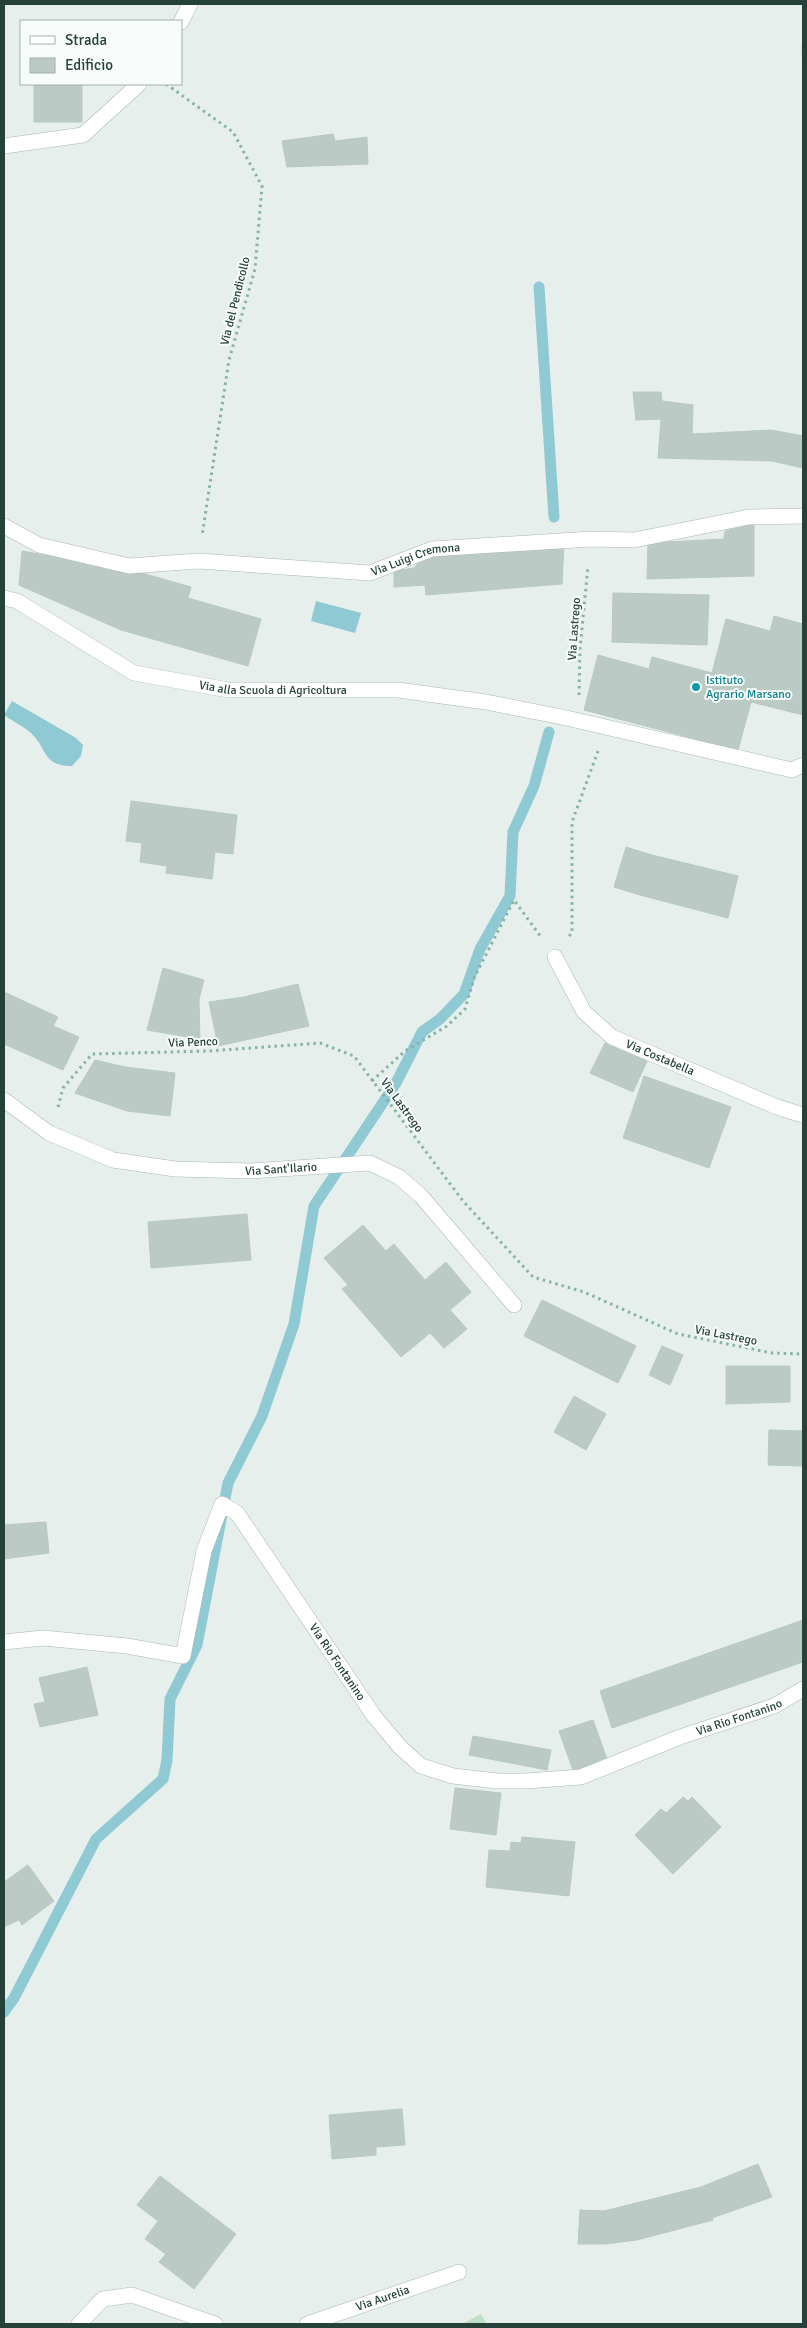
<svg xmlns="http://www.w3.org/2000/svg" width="807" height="2328" font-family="Signika,sans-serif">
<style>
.green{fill:#bfe0c8}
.water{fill:#8ec9d4}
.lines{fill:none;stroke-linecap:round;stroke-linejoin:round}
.stream{stroke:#8ec9d4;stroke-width:11}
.building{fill:#bbcac4;stroke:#b8c9c2}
.service-casing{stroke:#a8b8b2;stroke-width:16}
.pedestrian-casing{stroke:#a8b8b2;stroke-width:16}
.minor-casing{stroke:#a8b8b2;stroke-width:16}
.path{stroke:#86b3a5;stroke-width:3;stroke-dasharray:2.5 4;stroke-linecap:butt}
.service{stroke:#fff;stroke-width:15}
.pedestrian{stroke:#fff;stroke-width:15}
.minor{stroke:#fff;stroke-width:15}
.culture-dot{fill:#0f9aa8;stroke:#f7fbf9;stroke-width:2}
.labels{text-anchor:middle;stroke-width:4;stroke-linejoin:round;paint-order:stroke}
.street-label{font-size:12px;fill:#24423a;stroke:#f7fbf9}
.culture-label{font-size:12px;fill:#0d838f;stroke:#f7fbf9;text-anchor:start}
</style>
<rect width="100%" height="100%" fill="#e6efeb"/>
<path class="green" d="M481 2314 487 2324H462Z"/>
<path class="water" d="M316 601 361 613 355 633 311 621Z
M12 701 76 738 83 745 81 756 72 766C42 766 48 749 31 733 23 726 12 721 4 715Z"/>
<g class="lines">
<path class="stream" d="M539 287 554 517
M4 2012 14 1998 96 1839 163 1779 167 1760 170 1699 197 1645 228 1483 262 1416 294 1324 314 1206 396 1083 422 1032 440 1019 464 994 480 949 510 896 513 832 534 786 549 732"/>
</g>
<path class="building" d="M802 46H803V83Z
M34 84H82V122H34Z
M333 134 335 141 367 137 368 164 287 167 282 141Z
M633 392H661L662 401 693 405 692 434 771 430 803 436V468L772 461 658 458 661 419 636 420Z
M754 524V576L647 579 648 543 724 539 725 531Z
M564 543 562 584 426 595 425 585 394 587V571L414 568 423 557Z
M22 551 138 572 121 630 19 585Z
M138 572 191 587 188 598 261 619 248 666 121 630Z
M613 593 709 595 707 645 612 642Z
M774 616 803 624V715L751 702 738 750 584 710 598 655 649 669 652 657 712 673 726 619 770 631Z
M131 801 237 815 233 854 215 852 212 879 166 873 167 866 140 862 142 843 126 841Z
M626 847 652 855 640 895 614 887Z
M652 855 738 876 728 918 640 895Z
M163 968 204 980 199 999 200 1039 147 1030Z
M298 984 309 1026 218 1046 209 1002 244 997Z
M4 992 58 1017 53 1026 79 1037 63 1070 4 1044Z
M605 1043 647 1061 633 1092 590 1073Z
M95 1060 125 1067 175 1073 170 1116 127 1111 75 1093Z
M644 1076 731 1107 709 1168 623 1138Z
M247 1214 251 1260 151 1268 148 1222Z
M363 1225 386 1251 394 1244 425 1280 446 1262 471 1292 450 1310 467 1329 444 1348 430 1333 401 1357 342 1289 348 1285 324 1258Z
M542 1300 636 1346 618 1383 524 1336Z
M662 1346 683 1355 670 1385 649 1375Z
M726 1366H790V1402L726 1404Z
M574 1396 606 1414 586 1450 554 1432Z
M769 1430 803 1431V1466L768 1465Z
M46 1522 49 1553 4 1559V1525Z
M803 1620V1662L612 1728 600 1691Z
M87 1667 98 1715 40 1727 34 1704 45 1702 39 1678Z
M593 1720 608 1762 574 1773 559 1731Z
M473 1736 551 1750 547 1770 469 1755Z
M455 1788 501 1793 496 1835 450 1829Z
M683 1797 688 1801 692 1797 721 1827 673 1874 635 1835 661 1809 666 1813Z
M522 1837 575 1842 569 1896 486 1887 489 1850 510 1851 511 1842 521 1843Z
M28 1865 54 1901 22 1925 19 1920 4 1927V1882Z
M402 2109 405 2145 376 2147V2155L332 2159 329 2115Z
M758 2164 772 2197 712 2218 701 2187Z
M160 2176 236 2234 194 2289 159 2262 166 2254 145 2239 158 2221 137 2205Z
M701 2187 713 2220 637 2240 606 2244 604 2211Z
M580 2210 604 2211 606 2244H578Z"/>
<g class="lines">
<defs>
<path id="service" d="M562 717 792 770 803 765"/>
<g id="pedestrian">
<path d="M181 22 190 4"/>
<path d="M4 146 83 135 139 84"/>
<path id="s1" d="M4 526 39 545 129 566 198 561 370 573 432 549 591 539 634 540 749 517 803 516"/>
<path id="s2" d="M555 957 584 1012 612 1037 777 1107 803 1115"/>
</g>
<g id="minor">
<path id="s3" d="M4 598 17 601 134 673 229 690H398L486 702 562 717"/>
<path id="s4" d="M4 1100 49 1133 113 1160 175 1169 250 1171 370 1163 399 1177 421 1196 514 1305"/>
<path id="s5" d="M4 1642 43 1638 127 1646 183 1656 204 1551 222 1504 237 1513 374 1716 400 1747 421 1766 453 1776 497 1781H526L581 1777 680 1737 774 1706 803 1689"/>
<path d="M79 2324 103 2299 132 2295 215 2324"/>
<path id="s6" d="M307 2324 459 2272"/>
</g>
</defs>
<use href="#service" class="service-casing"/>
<use href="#pedestrian" class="pedestrian-casing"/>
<use href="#minor" class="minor-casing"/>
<path class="path" d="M166 84 233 132 262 186 255 269 229 360 202 536
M579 695 580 649 588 566
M569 936 572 933V822L598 751
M372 1081 405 1051 447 1026 465 1009 474 978 514 900 541 937
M58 1107 63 1088 92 1054 209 1051 320 1043 354 1056 463 1201 533 1277 584 1292 678 1334 772 1353 803 1354"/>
<use href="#service" class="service"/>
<use href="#pedestrian" class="pedestrian"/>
<use href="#minor" class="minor"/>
</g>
<circle class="culture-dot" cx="696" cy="687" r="5"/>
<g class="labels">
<g class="street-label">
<text transform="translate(235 301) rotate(-76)" y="4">Via del Pendicollo</text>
<text dy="4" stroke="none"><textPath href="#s1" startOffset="422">Via Luigi Cremona</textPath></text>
<text transform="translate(574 629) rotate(-86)" y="4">Via Lastrego</text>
<text dy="4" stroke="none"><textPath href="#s3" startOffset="291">Via alla Scuola di Agricoltura</textPath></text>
<text transform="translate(193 1042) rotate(-2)" y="4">Via Penco</text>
<text dy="4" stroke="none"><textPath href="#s2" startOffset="152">Via Costabella</textPath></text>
<text transform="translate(402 1105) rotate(54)" y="4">Via Lastrego</text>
<text dy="4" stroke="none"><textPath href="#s4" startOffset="294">Via Sant'Ilario</textPath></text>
<text transform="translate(726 1335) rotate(11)" y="4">Via Lastrego</text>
<text dy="4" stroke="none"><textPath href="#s5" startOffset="535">Via Rio Fontanino</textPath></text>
<text dy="4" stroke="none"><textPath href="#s5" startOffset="1000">Via Rio Fontanino</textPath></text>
<text dy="4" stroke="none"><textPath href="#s6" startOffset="80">Via Aurelia</textPath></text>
</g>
<g class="culture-label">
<text x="706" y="684">Istituto<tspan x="706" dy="14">Agrario Marsano</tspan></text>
</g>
</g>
<rect width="807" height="2328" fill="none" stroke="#24423a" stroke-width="10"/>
<rect x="20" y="20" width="162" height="65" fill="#f7fbf9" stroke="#a3b1ad"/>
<rect x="30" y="36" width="25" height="8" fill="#ffffff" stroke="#a3b1ad"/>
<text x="65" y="45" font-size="15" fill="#24423a">Strada</text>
<rect x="30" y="58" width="25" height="15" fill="#bbcac4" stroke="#a3b1ad"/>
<text x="65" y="70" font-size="15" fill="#24423a">Edificio</text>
</svg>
